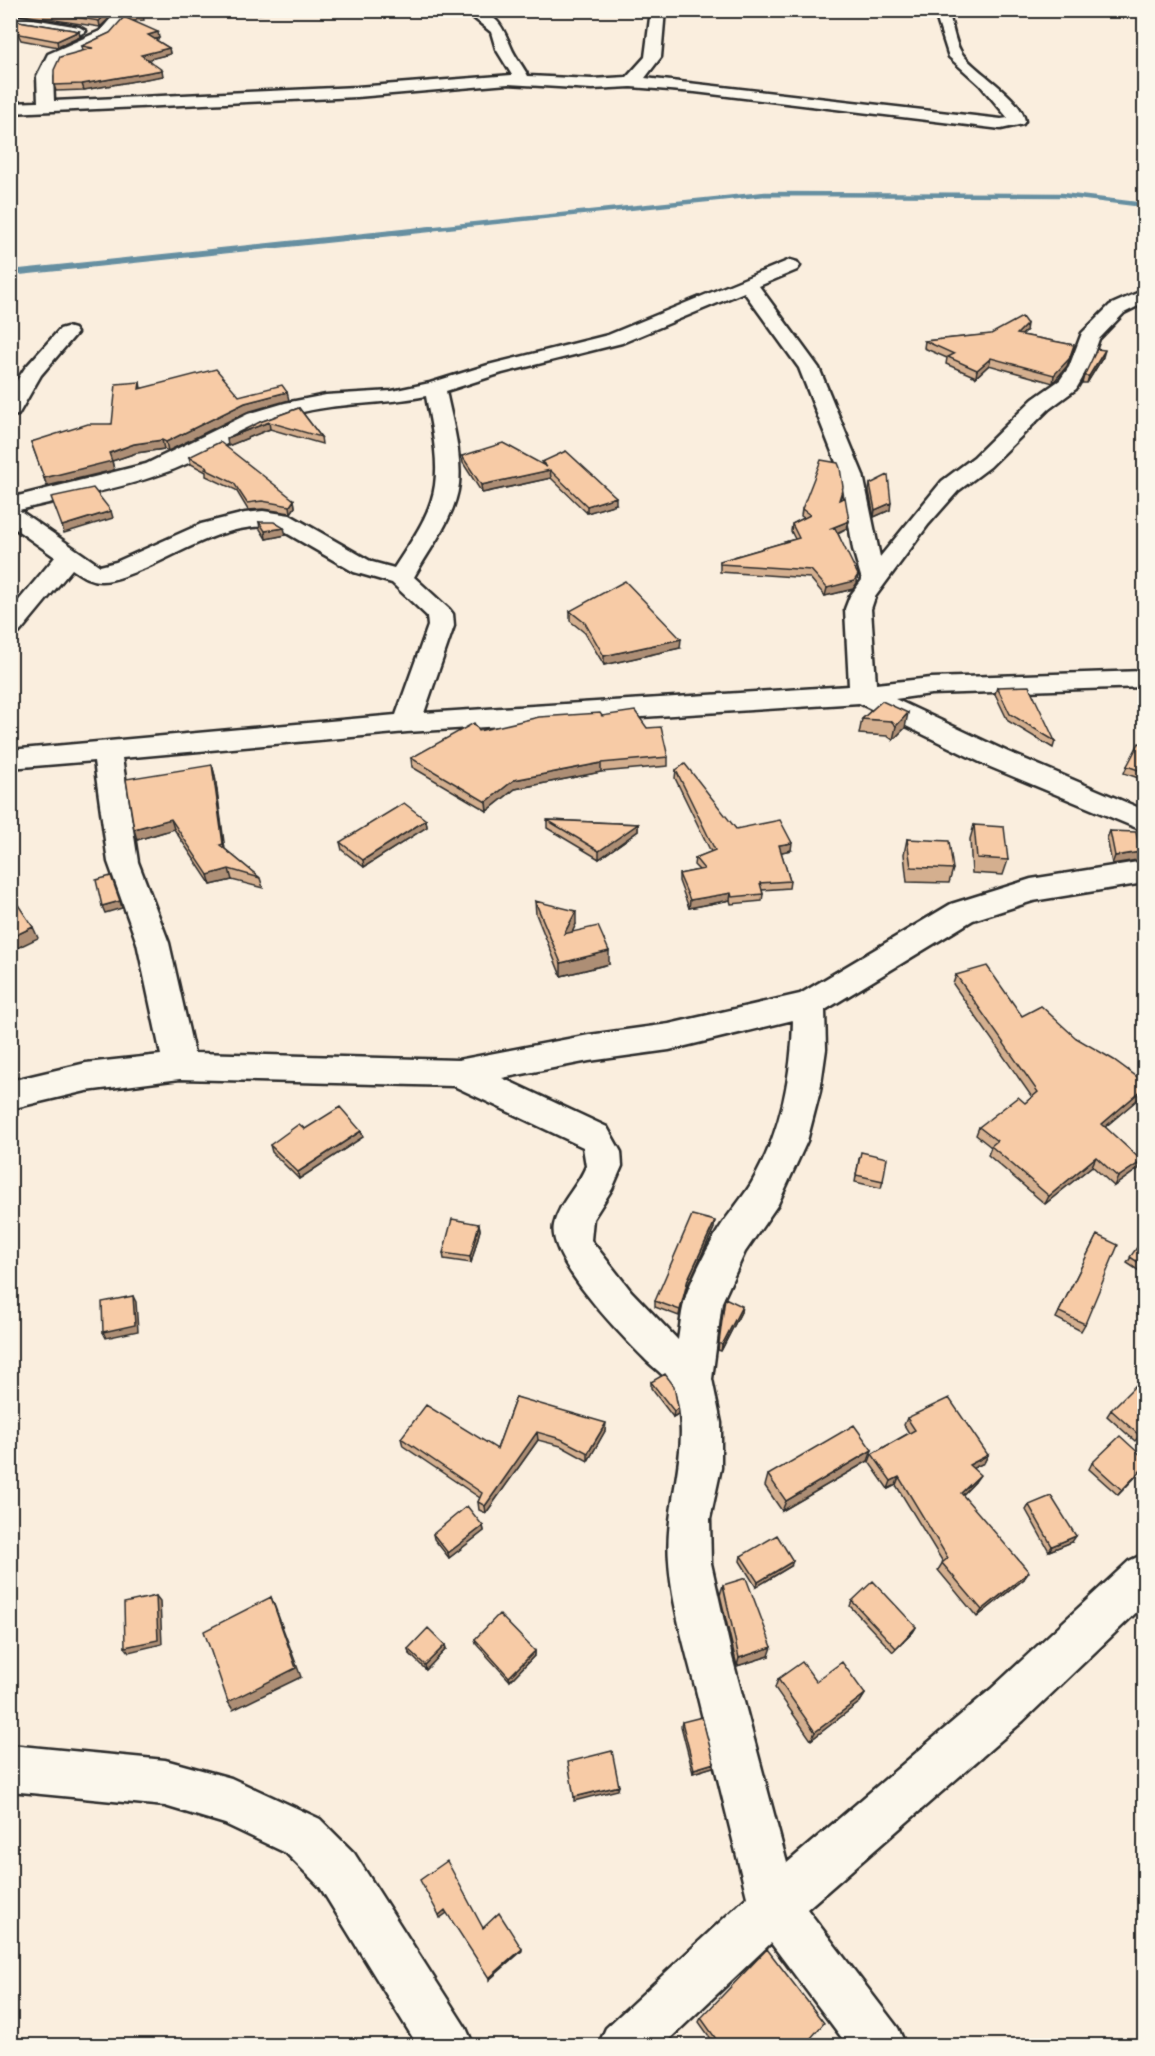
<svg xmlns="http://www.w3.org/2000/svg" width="1155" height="2056" font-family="Delius,sans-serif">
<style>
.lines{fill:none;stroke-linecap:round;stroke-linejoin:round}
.stream-far1{stroke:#668fa1;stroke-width:4.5}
.stream{stroke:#668fa1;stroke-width:6}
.minor-casing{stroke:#2b2b2b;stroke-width:5}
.minor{fill:#fbf7ec;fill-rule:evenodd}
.wall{fill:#d4af8f;stroke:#2b2b2b;stroke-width:1.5}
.shaded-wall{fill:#ad8e74;stroke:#2b2b2b;stroke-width:1.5}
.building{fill:#f7cba6;stroke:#2b2b2b;stroke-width:1.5}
</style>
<rect width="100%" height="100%" fill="#faeede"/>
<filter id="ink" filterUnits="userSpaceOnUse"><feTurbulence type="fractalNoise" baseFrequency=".0167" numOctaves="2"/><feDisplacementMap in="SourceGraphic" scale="12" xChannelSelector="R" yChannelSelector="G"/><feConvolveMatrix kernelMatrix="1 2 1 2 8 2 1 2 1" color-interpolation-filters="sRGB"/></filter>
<g filter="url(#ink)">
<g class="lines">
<path class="stream-far1" d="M417 230 765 194 1062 195 1144 205"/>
<path class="stream" d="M10 273 431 229"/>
<defs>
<path id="minor" d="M122 10H140L122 23 110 37 60 60 53 76 54 101 357 87 512 75 496 49 491 32 464 10C494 10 501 22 511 47 515 57 523 66 528 76L592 79 627 77 645 57 651 10H665L661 57 645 78 1001 119 1008 118 980 85 949 57 934 10H948C952 23 954 41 961 52 973 71 1021 96 1025 121L1023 124 1001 129 695 92 631 87 592 89 508 84 357 97 10 113V103L38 102 37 76 48 54 100 31 112 17Z
M10 15 79 27 86 31 79 35 10 23Z
M790 260 797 262 800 266 797 270 759 286 819 368 863 475 880 557 942 481 974 457 1033 399 1060 380 1069 367 1082 333 1110 305 1144 290V303L1124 313 1099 339 1089 367 1076 389 1049 409 990 467 958 491 928 525 875 597 871 609 876 684 931 678 1144 671V687L931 694 895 699 1008 752 1144 810V831L988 766 859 703 407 732 122 758 138 862 169 943 194 1053 458 1060 589 1035 669 1024 800 994 951 904 1031 879 1144 861V883L1033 901 973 920 825 1010 826 1049 820 1091 807 1141 778 1204 745 1252 722 1302 712 1379 721 1423V1468L710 1519 711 1563 732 1657 787 1863 991 1689 1129 1561 1144 1554V1605L1023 1721 807 1909 898 2028 906 2046H848L771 1943 662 2046H598L606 2028 747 1897C730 1828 713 1759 696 1690 686 1651 671 1601 669 1561 664 1503 693 1447 675 1391 671 1379 652 1367 644 1358 620 1334 547 1259 554 1225 559 1202 578 1187 586 1166L583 1147 454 1086 180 1079 86 1091 10 1109V1081L86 1063 161 1055 137 943 108 862 94 761 10 768V750L396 715 428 626 427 616 392 583 354 572 276 527C228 522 188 549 145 568 131 573 116 581 101 581 89 581 81 575 72 569L19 633 10 636V611L55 557 10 525V498L146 464 248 414 285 403 326 395 392 391 430 383 488 365 608 335ZM744 292 799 368 841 475 853 549 862 580 850 596 845 609 849 686 424 713 454 626 453 614 449 609 414 577C430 548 455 518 459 484 462 453 452 421 446 391L502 373 622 343ZM426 396C431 425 439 456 435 485 431 515 410 543 394 568L372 562 290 515 263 511 245 513 201 524 116 562 100 566 19 510C66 498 116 490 161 474 208 458 247 428 295 414 337 402 382 405 426 396ZM793 1020C792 1076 780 1135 751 1184 742 1199 729 1213 719 1229 709 1245 688 1285 684 1303 681 1315 680 1328 678 1340L631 1291 591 1240 593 1219 612 1189 622 1166 621 1152 607 1127 502 1078 589 1061 669 1050Z
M67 327 74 329 77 333 41 375 18 415 10 416V391L25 368 60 329Z
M10 1745 165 1760 231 1778 320 1819 354 1853 466 2028 474 2046H418L320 1887 286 1853 225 1824 165 1806 10 1791Z"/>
</defs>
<use href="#minor" class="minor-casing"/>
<use href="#minor" class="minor"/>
</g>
<path class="wall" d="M10 10H118L100 27 10 13Z
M241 10H267V13L241 15Z
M127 15H143L144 20 132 21 159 38 155 40 169 48 170 54 148 59 163 76 84 90 56 91 54 85 83 51 82 46 110 33 128 19Z
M12 20 79 31 80 37 58 47 21 40 14 26Z
M1026 331 1022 335 1074 345 1067 366 1053 383 989 365 976 377 946 364 947 358 924 348 925 341Z
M1103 357 1087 383H1082L1084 376Z
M140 382 141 388 289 400 247 412 168 451 164 449 136 453 112 461 114 470 47 486 31 442 112 424Z
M299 408 321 437 322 444 270 429 228 446 260 422Z
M462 456 542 464V462L616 504 587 513 551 478 482 493 463 463Z
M189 457 294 500 295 507 291 513 263 509 248 510 236 490 206 476V472L191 464Z
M870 484 890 510 874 517 869 491Z
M842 494 840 500 849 521 847 528 838 533 857 583 853 589 825 596 810 578 720 572V561L795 539 791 531 792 524 804 518 801 516 802 509Z
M259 522 286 535 266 539 260 529Z
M570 611 680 648 604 665 585 633 570 621Z
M997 687 1055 741 1053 748 1008 721 995 694Z
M882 701 905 728 893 740 887 736 859 734 862 719Z
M602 716 647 728 668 757V766L601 772 515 789 487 811 412 767 411 758 479 731Z
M1144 745V780L1124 773 1127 766Z
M212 765 215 776 225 849 260 878 263 888 232 880 211 885 174 829 137 840Z
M676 770 736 829 791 850 781 852 790 881 789 888 762 890 763 894 762 901 731 904 730 900 689 908 679 881V874L699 870 694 865 695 858 711 852 675 778Z
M426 820 427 827 364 867 342 850 340 842Z
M547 820 638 824V831L599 859 547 828Z
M974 825 1008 860 1003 875 972 873 970 839Z
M1110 831 1140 852 1137 860 1112 864 1107 838Z
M907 839 953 869 949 883 907 882 904 854Z
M535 901 576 924 572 932 609 964 561 976 536 914Z
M956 975 1022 1016 1076 1038 1144 1082V1094L1105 1127 1138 1169 1114 1186 1092 1166 1045 1204 988 1155 991 1147 976 1135 979 1127 1025 1103 1032 1097 953 984Z
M305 1129 361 1131 363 1137 299 1179 272 1152 270 1145Z
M859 1159 883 1181 881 1188 855 1182Z
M479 1224 480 1230 471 1263 444 1259 443 1253Z
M714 1228 688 1285 679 1316 655 1307V1301Z
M1097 1235 1085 1324 1081 1331 1056 1318Z
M1144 1238V1274L1127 1263Z
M725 1298 741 1312 721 1351 718 1350Z
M651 1382 678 1408V1414L673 1417 651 1388Z
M516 1397 605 1431 588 1461 561 1446 538 1440 486 1513 479 1510 478 1502 480 1498 403 1446 401 1438 497 1449Z
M1111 1410 1144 1431 1135 1441 1107 1416Z
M907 1418 988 1455 984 1463 973 1468 975 1482 962 1495 1024 1579 977 1617 938 1570 943 1562 896 1485 888 1489 869 1462 872 1454 909 1433 904 1425Z
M1144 1458V1468L1118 1495 1089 1469 1092 1463Z
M868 1461 782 1511 765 1486 768 1475Z
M1029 1505 1072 1542 1049 1551 1026 1510Z
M483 1526 484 1531 449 1558 434 1539 433 1534Z
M741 1556 791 1566 756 1587 740 1561Z
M723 1585 769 1656 737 1666 720 1595Z
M852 1601 916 1627 913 1632 893 1652 850 1606Z
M475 1639 535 1651V1655L510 1681 476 1644Z
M445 1645 446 1649 426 1670 409 1653 408 1649Z
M778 1679 816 1681 865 1694 860 1702 811 1740 775 1688Z
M682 1722 714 1763 713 1767 693 1773 681 1726Z
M701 2018 804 2046H716L699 2022Z"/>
<path class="shaded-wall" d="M110 10H118L100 27 99 21Z
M79 31 80 37 58 47 57 41Z
M158 32 159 38 149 41 148 35Z
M169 48 170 54 142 61 141 55Z
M162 70 163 76 84 90 82 84Z
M1027 324 1026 331 1015 341 1017 334Z
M1074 345 1067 366 1053 383 1054 375Z
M1105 350 1103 357 1087 383 1089 376Z
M991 358 989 365 976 377 977 370Z
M287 392 289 400 247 412 168 451 166 442 245 403Z
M269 422 270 429 228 446 227 438Z
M162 440 164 449 136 453 112 461 114 470 47 486 44 478 134 444Z
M550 470 551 478 482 493 481 485Z
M616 497V504L587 513V506Z
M294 500 295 507 291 513 290 506Z
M891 503 890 510 874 517 875 510Z
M111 511 113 518 64 533 62 526Z
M849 521 847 528 828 537 829 529Z
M284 528 286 535 266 539 265 531Z
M858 575 857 583 853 589 825 596 827 588Z
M681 639 680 648 604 665V656Z
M908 713 905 728 893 740 896 726Z
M601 763V772L515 789 487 811 486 802 514 780Z
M212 765 215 776 225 855 220 845Z
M171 819 174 829 137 840 134 829Z
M426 820 427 827 364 867 363 860Z
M638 824V831L599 859V851Z
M792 843 791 850 778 853 779 845Z
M1140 852 1137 860 1112 864 1115 856Z
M229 869 232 880 211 885 208 875Z
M731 893 730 900 689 908 690 900Z
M120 901 122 908 105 913 102 906Z
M576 911V924L565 947 564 934Z
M33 927 38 938 13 950 10 945V938Z
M609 951V964L561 976V963Z
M1144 1088V1094L1098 1133 1102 1124Z
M361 1131 363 1137 299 1179 298 1172Z
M1096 1157 1092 1166 1045 1204 1049 1196Z
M1142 1161 1138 1169 1114 1186 1118 1177Z
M715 1221 714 1228 688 1285 679 1316 680 1310 688 1279Z
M479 1224 480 1230 471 1263 470 1257Z
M133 1296 136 1302 138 1331 106 1338 103 1332Z
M742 1306 741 1312 721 1351 722 1345Z
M678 1408V1414L673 1417 674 1411Z
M606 1423 605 1431 588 1461V1453Z
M537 1432 538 1440 486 1513 485 1506Z
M872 1450 868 1461 782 1511 786 1501Z
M988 1455 984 1463 965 1472 969 1465Z
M1144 1467V1468L1118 1495 1122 1490Z
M980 1475 975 1482 957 1501 961 1493Z
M899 1477 896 1485 888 1489 891 1481Z
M483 1526 484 1531 449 1558 448 1553Z
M1076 1536 1072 1542 1049 1551 1052 1546Z
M793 1561 791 1566 756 1587 758 1582Z
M1029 1572 1024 1579 977 1617 982 1610Z
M156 1596 160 1601 162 1644 129 1652 125 1647Z
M271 1597 275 1607 301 1677 233 1710 228 1702Z
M916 1627 913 1632 893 1652 896 1648Z
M445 1645 446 1649 426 1670 425 1665Z
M772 1647 769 1656 737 1666 739 1658Z
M535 1651V1655L510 1681 509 1677Z
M865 1694 860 1702 811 1740 815 1732Z
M714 1763 713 1767 693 1773 694 1769Z
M619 1786 618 1790 574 1801V1797Z
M445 1910 447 1913 440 1918 439 1915Z
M522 1949V1951L489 1980V1978Z"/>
<path class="building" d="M32 10H110L99 21Z
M134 10H139L143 15H127Z
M124 17 158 32 148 35 169 48 141 55 162 70 82 84 54 85V70L60 57 93 48 82 46 110 33Z
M12 20 79 31 57 41 20 34Z
M1022 317 1027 324 1017 334 1074 345 1069 359 1054 375 991 358 977 370 948 357 954 354 925 341 991 334Z
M1097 349 1105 350 1089 376H1084Z
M216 369 239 396 282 385 287 392 245 403 166 442 162 440 134 444 109 453 112 461 44 478 31 442 88 424H112L116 384 140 382 139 389Z
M299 408 321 437 269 422 227 438 260 422Z
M220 442 294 500 290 506 262 501 247 503 234 483 205 469 207 467 189 457Z
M503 443 547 467 542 462 566 451 616 497 587 506 550 470 481 485 462 456Z
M821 460 838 463 840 468 843 487 839 500 845 497 849 521 829 529 835 528 858 575 854 581 827 588 811 570 720 564V561L799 538 792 524 810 515 802 509Z
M888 475 891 503 875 510 870 484Z
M93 488 111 511 62 526 51 497Z
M259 522H274L284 528 265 531Z
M625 581 681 639 604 656 585 623 570 611Z
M1029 686 1055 741 1010 714 997 687Z
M882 701 908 713 896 726 891 721 862 719Z
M635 711 647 728 661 727 668 757 601 763 514 780 486 802 411 758 474 723 479 731 539 717 600 713 602 716Z
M1139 743 1144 745V772L1127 766Z
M685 764 736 829 780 820 792 843 779 845 790 881 760 883 763 894 732 897 731 893 690 900 679 874 704 869 695 858 715 850 676 770Z
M212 765 223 844 220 845 260 878 229 869 208 875 171 819 134 829 126 779Z
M404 803 426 820 363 860 340 842Z
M547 820 638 824 599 851Z
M974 825 1004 827 1008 860 977 858Z
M1110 831 1136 832 1140 852 1115 856Z
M907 839 949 841 953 869 911 867Z
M111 876 120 901 102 906 96 880Z
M10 893 33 927 10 938Z
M535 901 576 911 564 934 598 926 609 951 561 963Z
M987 966 1022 1016 1041 1006 1076 1038 1114 1060 1144 1082V1088L1102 1124 1142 1161 1118 1177 1096 1157 1049 1196 991 1146 997 1141 979 1127 1018 1097 1025 1103 1038 1092 956 975Z
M340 1107 361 1131 298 1172 270 1145 299 1124 305 1129Z
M861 1152 887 1158 883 1181 856 1175Z
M692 1215 715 1221 688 1279 680 1310 655 1301Z
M452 1219 479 1224 470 1257 443 1253Z
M1097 1235 1118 1245 1085 1324 1059 1312Z
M1144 1238V1266L1130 1257Z
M133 1296 135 1325 103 1332 102 1302Z
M725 1298 742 1306 722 1345 719 1343Z
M665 1374 674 1386 678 1408 674 1411 651 1382Z
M1138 1383 1144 1388V1430L1139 1435 1111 1410Z
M516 1397 606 1423 588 1453 561 1439 537 1432 485 1506 478 1502 482 1493 401 1438 426 1405 497 1449Z
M949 1398 988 1455 969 1465 980 1475 961 1493 1029 1572 982 1610 942 1563 948 1558 899 1477 891 1481 872 1454 915 1430 907 1418Z
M854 1425 872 1450 786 1501 768 1475Z
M1120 1436 1144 1458V1467L1122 1490 1092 1463Z
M1051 1496 1076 1536 1052 1546 1029 1505Z
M467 1506 483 1526 448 1553 433 1534Z
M777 1535 793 1561 758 1582 741 1556Z
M746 1578 772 1647 739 1658 723 1585Z
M873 1581 916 1627 896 1648 852 1601Z
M156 1596 158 1640 125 1647 124 1603Z
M271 1597 296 1668 228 1702 204 1631Z
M499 1614 535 1651 509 1677 475 1639Z
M428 1628 445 1645 425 1665 408 1649Z
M802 1662 816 1681 842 1662 865 1694 815 1732 778 1679Z
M702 1717 714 1763 694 1769 682 1722Z
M612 1751 619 1786 574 1797 568 1762Z
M447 1861 483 1928 499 1913 522 1949 489 1978 445 1910 439 1915 420 1880Z
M767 1949 824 2023 804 2046H721L701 2018Z"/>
</g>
<rect width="1155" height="2056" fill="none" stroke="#fbf7ec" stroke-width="36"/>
<rect x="18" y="18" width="1119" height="2020" fill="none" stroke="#2b2b2b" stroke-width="2" filter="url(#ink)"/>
</svg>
